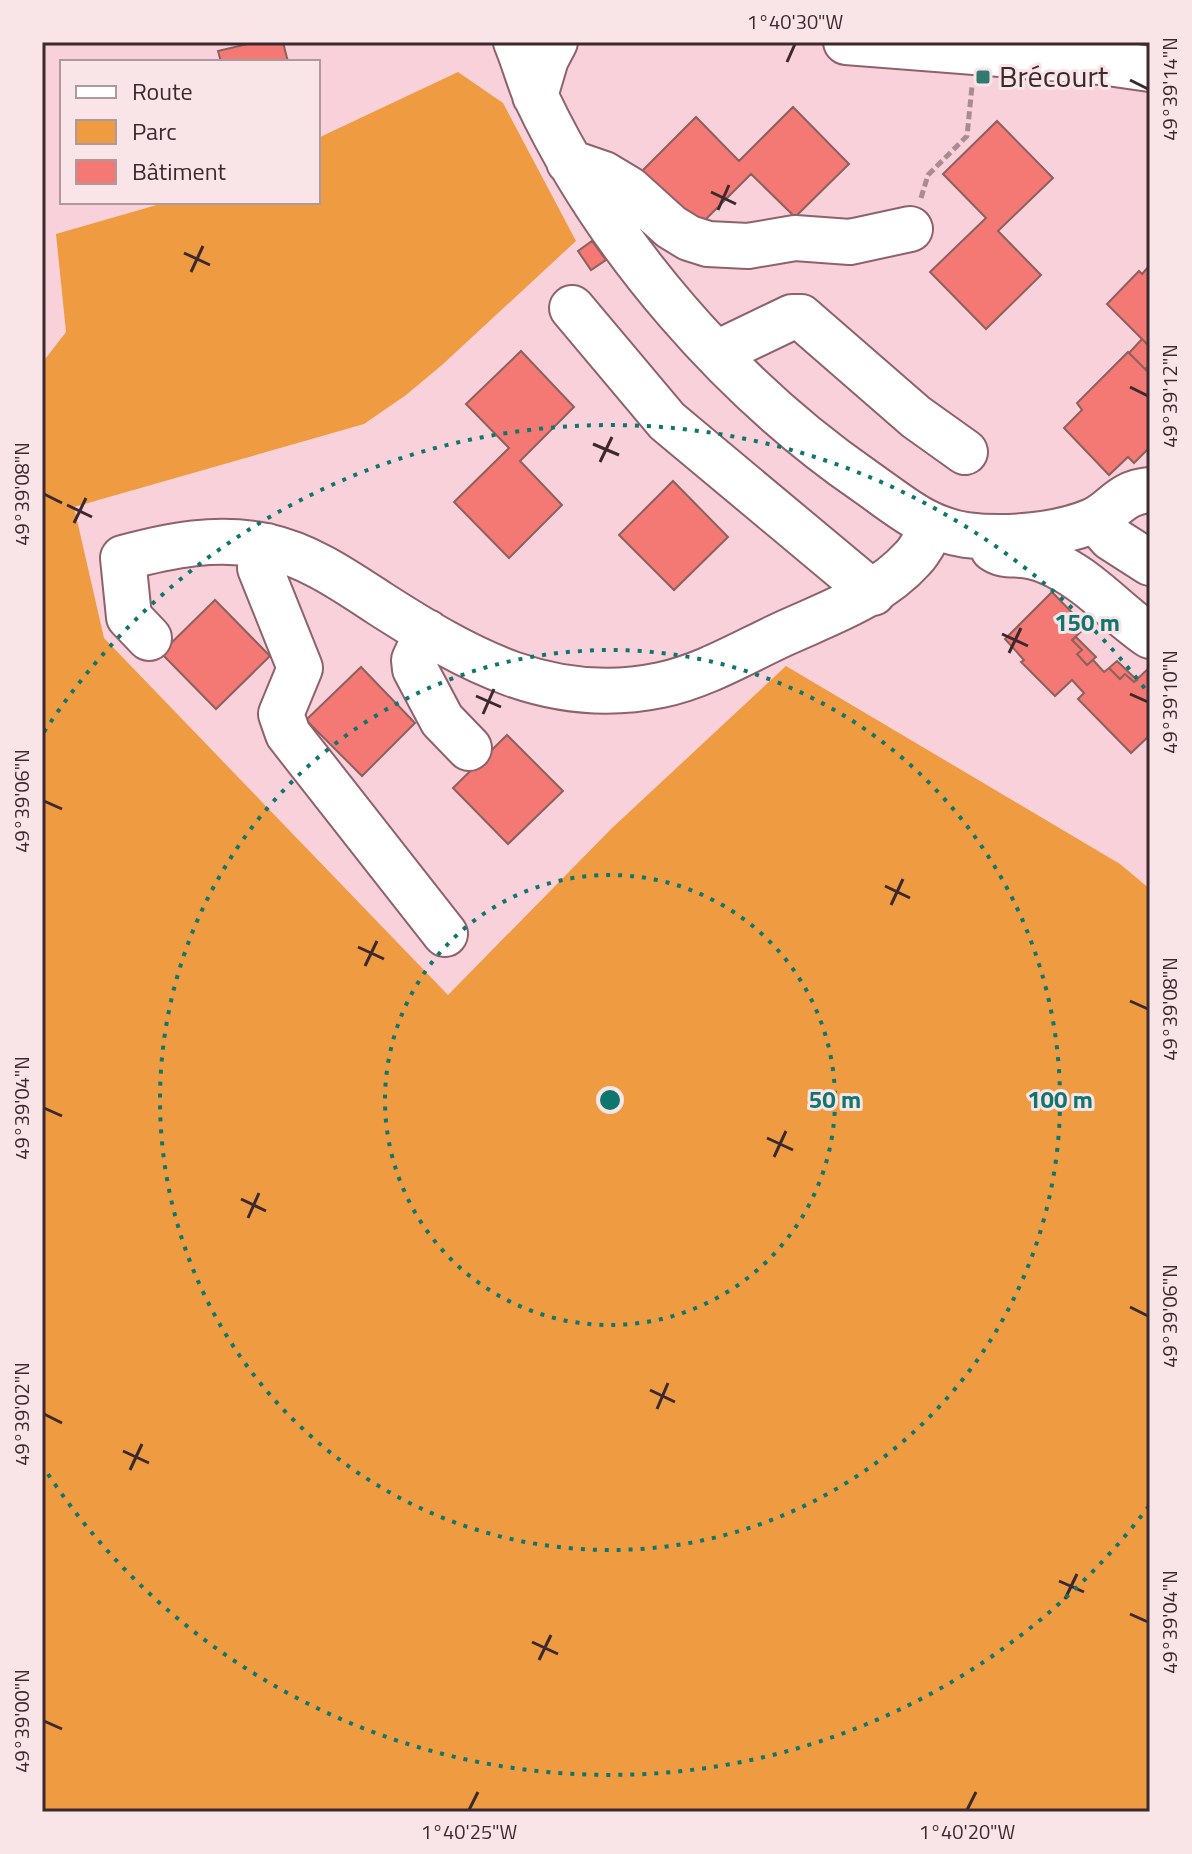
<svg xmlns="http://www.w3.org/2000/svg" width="1192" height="1854" font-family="'Titillium Web',sans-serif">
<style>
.green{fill:#ef9b42}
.building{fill:#f47974;stroke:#8c605d;stroke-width:2}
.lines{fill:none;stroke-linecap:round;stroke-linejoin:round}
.minor-casing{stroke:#8e626c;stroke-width:48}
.path{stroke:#ab8b93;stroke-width:5;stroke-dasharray:8 4;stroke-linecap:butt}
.minor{stroke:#fff;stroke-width:44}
.ticks{fill:none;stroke:#3c292e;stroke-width:3}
.ring{fill:none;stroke:#0f766e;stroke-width:4;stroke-dasharray:4 8}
.poi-dot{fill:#327970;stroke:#f9e4e8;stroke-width:3}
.labels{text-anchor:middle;stroke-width:6;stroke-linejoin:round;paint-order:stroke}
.poi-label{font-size:30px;fill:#3c292e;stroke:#f9e4e8;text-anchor:start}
.centre{fill:#0f766e;stroke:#f9e4e8;stroke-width:4}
.ring-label{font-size:24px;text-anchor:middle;font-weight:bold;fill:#0f766e;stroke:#f9e4e8;stroke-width:6;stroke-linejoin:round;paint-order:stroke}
.neatline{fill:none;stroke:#3c292e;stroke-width:3}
.ticks-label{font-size:20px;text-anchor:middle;fill:#3c292e}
</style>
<rect width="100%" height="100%" fill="#f9d1da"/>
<path class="green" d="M458 72 503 103 576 241 442 365 406 395 364 424 74 507 104 638 448 995 611 829 786 666 1120 864 1150 889V1812H42V363L66 332 56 234 167 202H318V138Z"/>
<path class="building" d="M256 42H283L288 62H221L218 51Z
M793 107 849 164 795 217 751 174 697 228 641 172 696 117 739 161Z
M997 121 1053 178 998 231 1041 275 986 329 930 272 986 218 943 174Z
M592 241 606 260 591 270 578 251Z
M1150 265V347L1107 304 1139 271 1142 274Z
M1142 339 1150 347V365L1145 369 1129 353Z
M521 351 574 407 520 461 562 505 509 558 454 502 509 448 466 404Z
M1128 352 1150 374V447L1134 463 1128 457 1109 475 1064 428 1082 410 1077 403Z
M673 481 728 537 674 590 619 535Z
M1052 592 1086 627 1072 640 1082 650 1077 654 1087 665 1093 660 1104 672 1109 668 1120 679 1125 674 1134 682 1150 667V735L1131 753 1078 699 1084 693 1072 680 1055 696 1021 662 1024 660 1005 639Z
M215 600 270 656 216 709 161 653Z
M1076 637 1096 657 1087 665 1077 654 1082 650 1072 640Z
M1117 661 1137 680 1134 682 1125 674 1120 679 1109 668Z
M361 667 415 723 362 776 306 720Z
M507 735 563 791 508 844 453 788Z"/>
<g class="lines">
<defs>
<path id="minor" d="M516 42C524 61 529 81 537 99 607 247 731 389 866 482 899 505 925 529 966 535 1005 540 1056 536 1092 521 1115 511 1118 493 1150 490
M846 42 1101 62 1150 69
M535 96 546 59 555 42
M569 162 604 174 629 189 671 227 689 238 708 244 748 246 795 238 850 242 910 229
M572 308 667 421 873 593
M717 353 792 317H801L916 417 965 452
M1095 520 1111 538 1150 563
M267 546 260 568 300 668 281 714 288 734 445 934
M993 549C1003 556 1011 554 1023 555 1036 556 1048 561 1059 567 1093 584 1119 615 1150 636
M427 632 414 660 415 669 442 720 469 748
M149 638 129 617 123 558C171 545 217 536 266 546 308 555 344 580 379 603 468 660 551 708 661 685 704 676 744 652 783 634 829 613 879 596 913 558 921 550 926 538 932 528"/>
</defs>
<use href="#minor" class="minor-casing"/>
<path class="path" d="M921 198 928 175 967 136 972 86"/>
<use href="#minor" class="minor"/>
</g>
<path class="ticks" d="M787 62 795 44M1130 80 1148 89M711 192 736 204M718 210 729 185M184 253 210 265M191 272 203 246M1130 387 1148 396M593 444 619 455M600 462 612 437M44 494 62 503M67 505 92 517M74 523 86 498M1002 634 1028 646M1009 653 1021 628M1130 694 1148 702M476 696 501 707M483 714 494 689M44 801 62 809M885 886 910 898M891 905 903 879M358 947 384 959M365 966 377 941M1130 1001 1148 1009M44 1108 62 1116M767 1138 793 1150M774 1157 786 1131M241 1199 266 1211M248 1218 259 1193M1130 1307 1148 1316M650 1390 675 1402M657 1409 668 1383M44 1414 62 1423M123 1451 149 1463M130 1470 142 1444M1059 1581 1084 1592M1065 1599 1077 1574M1130 1614 1148 1622M532 1642 558 1654M539 1660 551 1635M44 1721 62 1729M469 1810 478 1792M967 1810 976 1792"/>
<g class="ring">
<circle cx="610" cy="1100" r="225"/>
<circle cx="610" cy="1100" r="450"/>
<path d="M1149 1506A675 675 0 0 1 44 1468M44 732A675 675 0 0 1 1149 694"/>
</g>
<rect class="poi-dot" x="975" y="69" width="16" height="16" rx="4"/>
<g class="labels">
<g class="poi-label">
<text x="999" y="87">Brécourt</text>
</g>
</g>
<circle cx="610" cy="1100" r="12" class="centre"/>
<g class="ring-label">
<text x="1087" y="631">150 m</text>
<text x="835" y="1108">50 m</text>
<text x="1060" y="1108">100 m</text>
</g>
<rect width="1192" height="1854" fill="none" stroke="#f9e4e8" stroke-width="88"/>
<rect x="60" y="60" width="260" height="144" fill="#f9e4e8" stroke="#ad999e" stroke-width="2"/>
<rect x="76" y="86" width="40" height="12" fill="#ffffff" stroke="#ad999e" stroke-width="2"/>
<text x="132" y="100" font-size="24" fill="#3c292e">Route</text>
<rect x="76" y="120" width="40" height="24" fill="#ef9b42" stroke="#ad999e" stroke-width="2"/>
<text x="132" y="140" font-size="24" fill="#3c292e">Parc</text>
<rect x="76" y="160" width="40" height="24" fill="#f47974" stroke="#ad999e" stroke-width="2"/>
<text x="132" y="180" font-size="24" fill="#3c292e">Bâtiment</text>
<rect x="44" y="44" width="1104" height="1766" class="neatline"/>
<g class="ticks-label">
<text x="795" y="29">1°40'30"W</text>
<text transform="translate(1170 89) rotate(-90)" y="7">49°39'14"N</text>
<text transform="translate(1170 396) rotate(-90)" y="7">49°39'12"N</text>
<text transform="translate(22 494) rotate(-90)" y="7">49°39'08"N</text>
<text transform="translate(1170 702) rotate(-90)" y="7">49°39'10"N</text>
<text transform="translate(22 801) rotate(-90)" y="7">49°39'06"N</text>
<text transform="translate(1170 1009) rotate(-90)" y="7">49°39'08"N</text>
<text transform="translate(22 1108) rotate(-90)" y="7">49°39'04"N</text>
<text transform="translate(1170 1316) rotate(-90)" y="7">49°39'06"N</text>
<text transform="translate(22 1414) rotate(-90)" y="7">49°39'02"N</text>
<text transform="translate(1170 1622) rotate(-90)" y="7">49°39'04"N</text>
<text transform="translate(22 1721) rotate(-90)" y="7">49°39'00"N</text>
<text x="469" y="1839">1°40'25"W</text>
<text x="967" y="1839">1°40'20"W</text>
</g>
</svg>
